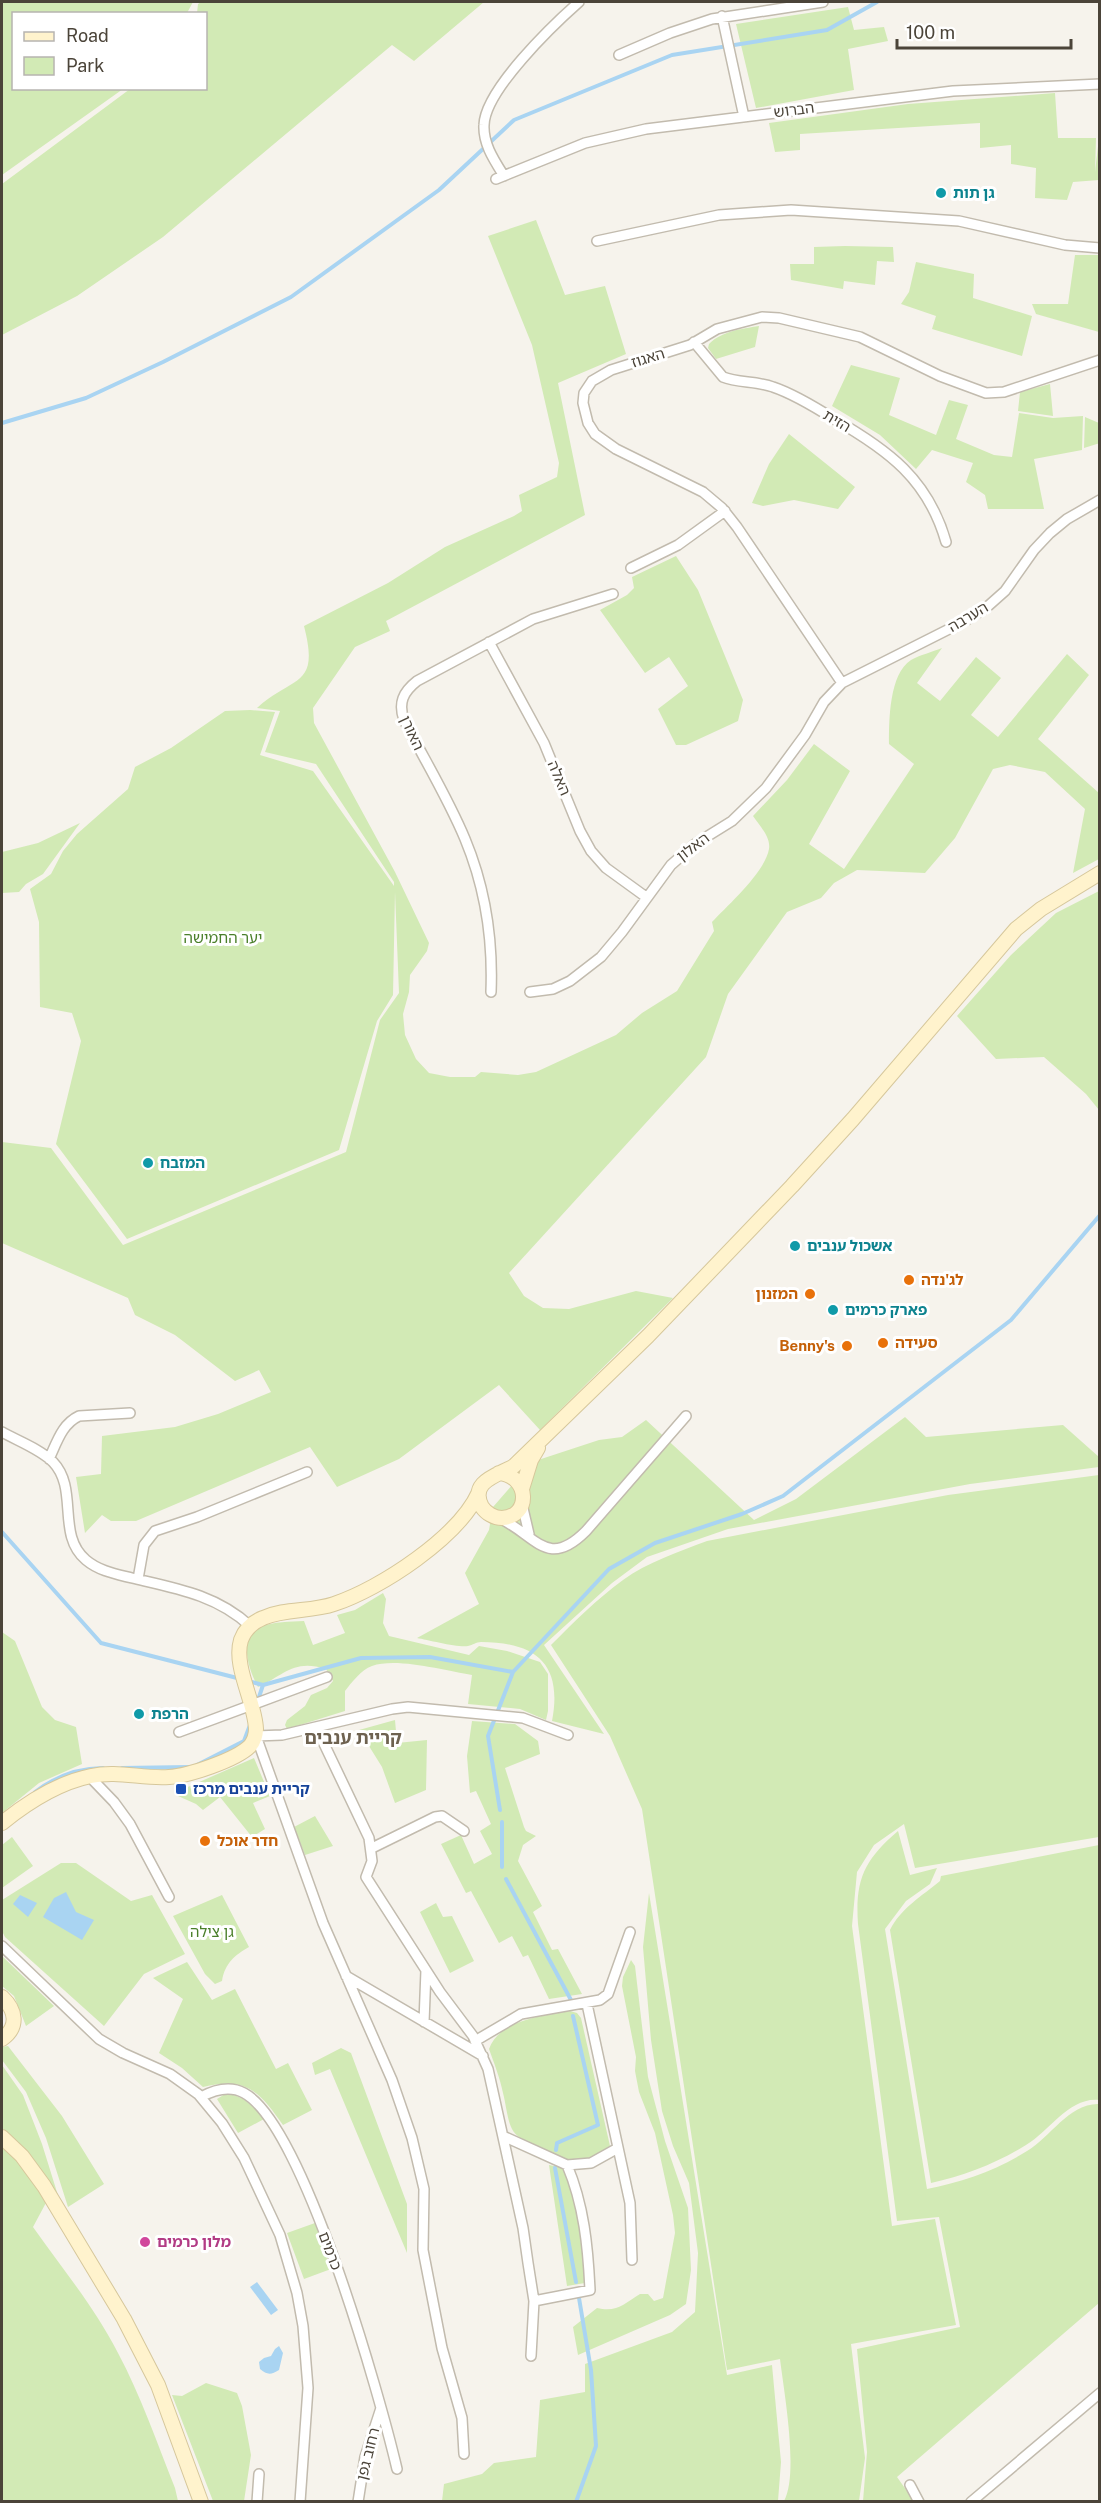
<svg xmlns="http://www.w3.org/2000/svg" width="1101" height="2503" font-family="'Public Sans','Noto Sans Hebrew',sans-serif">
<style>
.green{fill:#d2eab5}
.water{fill:#a9d4f2}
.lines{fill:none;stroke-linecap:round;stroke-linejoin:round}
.stream{stroke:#a9d4f2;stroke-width:4}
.minor-casing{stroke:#c2bbae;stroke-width:12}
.secondary-casing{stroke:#d6c79b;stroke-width:16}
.minor{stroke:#fff;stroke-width:9}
.secondary{stroke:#fff3cd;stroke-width:14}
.culture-dot{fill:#0f9aa8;stroke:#fff;stroke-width:2}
.food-dot{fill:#e8710a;stroke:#fff;stroke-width:2}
.transit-dot{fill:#1a4fb4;stroke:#fff;stroke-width:2}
.hotel-dot{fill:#d1479c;stroke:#fff;stroke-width:2}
.labels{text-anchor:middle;stroke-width:6;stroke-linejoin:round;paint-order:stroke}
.street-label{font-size:15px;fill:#4b4439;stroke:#fff}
.culture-label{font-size:15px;font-weight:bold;fill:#0d838f;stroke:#fff;text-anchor:start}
.park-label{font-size:15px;fill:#4a7f2a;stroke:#fff}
.food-label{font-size:15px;font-weight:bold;fill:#c56008;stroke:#fff;text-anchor:start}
.transit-label{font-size:15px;font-weight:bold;fill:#164399;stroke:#fff;text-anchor:start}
.hotel-label{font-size:15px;font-weight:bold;fill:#b23c85;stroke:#fff;text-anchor:start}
.quarter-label{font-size:18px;font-weight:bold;fill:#6e6250;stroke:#fff}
</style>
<rect width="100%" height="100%" fill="#f6f3ec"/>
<path class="green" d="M2 2H193L187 13 14 14V88L123 89 2 175Z
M201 2H484L414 61 392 45 163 237 77 296 2 335V184L130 89 206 88V14L197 13 198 4Z
M848 7 854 30 884 27 888 41 848 49 854 90 756 108 736 24Z
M1055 93 1058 138H1096L1095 172 1099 138V180L1073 182 1067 200 1035 198 1036 168 1011 164V145L980 148V123L800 134V150L775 152 769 123 908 104Z
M536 220 565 295 605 286 626 354 558 383 585 515 386 621 390 631 355 647 313 708 314 723 395 872 429 943 427 951 410 975 409 992 403 1014 405 1035 416 1059 429 1073 450 1077H475L481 1072 518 1075 536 1072 616 1035 642 1013 677 991 714 931 712 922C729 904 765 872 769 849 771 837 759 825 753 816L787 780 814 744 850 771 809 844 844 869 914 764 889 744C889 721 889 674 911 660 920 655 932 652 942 648L917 683 940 701 976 657 1001 678 971 715 998 737 1067 654 1089 675 1038 739 1099 793V859L1073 873 1085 809 1045 772 1010 765 993 769 955 838 925 873 857 870 834 883 821 898 787 912 728 994 706 1057 509 1273 524 1296 543 1308 569 1309 636 1291 673 1298 540 1430 499 1385 399 1459 337 1487 310 1447 136 1521H111L102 1515 85 1533 76 1477 101 1474 102 1436 175 1427 218 1414 271 1392 259 1370 235 1381 175 1335 135 1315 128 1298 2 1243V1142L51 1148 123 1245 346 1152 380 1020 399 993 395 892 393 995 377 1021 339 1150 127 1239 56 1144 81 1041 72 1013 40 1007 39 922 30 889 51 874 63 851 77 834 128 789 135 767 171 748 225 711 250 710 275 712 260 755 313 771 394 886V882L316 764 265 752 280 711 257 708C294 675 320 688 304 626L388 583 445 547 514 516 522 511 519 495 557 477 559 463 532 345 488 236Z
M845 246 893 247 894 262 877 261 875 285 844 281 843 289 791 280 790 264H814V247Z
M1075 255H1099V332L1036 314 1032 304H1068Z
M916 262 974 274 973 298 1032 316 1022 356 932 329 936 316 901 304 909 292Z
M759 326 755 347 716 359 708 348 709 344C722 331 741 329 759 326Z
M851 365 900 378 889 415 936 435 949 400 968 405 956 439 994 455 1012 457 1019 413 1053 418 1083 416 1082 450 1034 459 1044 509H988L985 495 966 482 973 463 932 450 916 469 880 435 832 406Z
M1050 384 1053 416 1018 411 1020 392Z
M1085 417 1099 423 1100 443 1084 448Z
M789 434 855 487 838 509 794 500 763 506 752 503 769 464Z
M676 556 698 590 743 700 738 721 686 745H676L658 709 688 686 669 657 645 673 600 610 627 595 634 588 632 577Z
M80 823 43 874 26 884 19 892 2 893V852L38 843Z
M1099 891V1110L1086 1094 1044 1057 996 1059 957 1016 1011 955 1056 913Z
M905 1417 926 1437 1063 1425 1099 1457V1467L970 1484 728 1529 647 1557 612 1583 544 1645 604 1734 552 1721C563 1664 536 1642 481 1642 476 1642 473 1645 468 1646 459 1648 428 1640 417 1638L479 1604 465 1573 489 1530 493 1507 532 1462 599 1440 622 1437 646 1420 754 1520 796 1499Z
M1099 1475V1837L915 1868 904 1824 874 1845 857 1872 852 1926 892 2226 935 2219 956 2325 851 2344 865 2458 859 2501H784C799 2474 784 2392 780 2359L727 2370 642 1809 610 1736 551 1645C574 1622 597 1599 623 1580 648 1562 678 1552 707 1541L948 1495Z
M383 1593 386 1599 383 1623 389 1636 469 1655 479 1646 507 1651 540 1662 548 1674V1711L546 1720 520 1709 468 1704 472 1675C446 1671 397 1657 372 1666 361 1670 352 1682 345 1691V1711L287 1729 285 1725 287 1720 305 1706 311 1695 327 1688 333 1681 326 1669C293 1659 285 1675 258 1687 249 1671 237 1637 261 1627 274 1621 290 1622 304 1621L313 1645 345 1633 337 1615 355 1610Z
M2 1632 15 1641 42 1707 55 1720 76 1727 82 1764 39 1783 2 1813Z
M395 1720 397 1743 427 1740 426 1790 395 1803 382 1767 359 1730Z
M472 1721 515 1724 538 1741 540 1754 505 1768 524 1827 526 1831 536 1836 523 1845 518 1861 542 1906 533 1912 552 1950 558 1949 582 1994 549 1999 528 1955 523 1957 512 1936 499 1943 471 1891 466 1893 441 1844 461 1835 474 1864 492 1854 480 1831 491 1824 476 1791 470 1793 467 1756Z
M254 1758 270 1796 253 1803 265 1829 252 1837 220 1797 203 1810 196 1804 178 1796 181 1790Z
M315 1816 333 1846 305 1855 294 1827Z
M898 1831 910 1875 937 1868 930 1884 906 1901 885 1929 927 2189C962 2182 997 2170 1027 2151 1051 2137 1069 2103 1099 2104V2303L897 2477 914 2501H863L867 2452 857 2349 960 2327 939 2217 897 2221 858 1924C855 1880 864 1860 898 1831Z
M12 1837 33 1866 2 1888V1845Z
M1099 1845V2100C1069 2097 1050 2131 1026 2145 997 2163 964 2176 931 2183L890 1930C901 1908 922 1896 940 1881L941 1876Z
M61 1863H76L131 1901 152 1895 185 1954 144 1974 104 2026 5 1937 2 1931V1900Z
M649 1893 727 2375 772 2365 781 2462 778 2501H442L444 2484 482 2474 494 2463 536 2457 540 2400 585 2392V2364L672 2332 695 2312 698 2253 689 2183 673 2146 662 2111 651 2040 643 1947Z
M222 1895 249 1947C235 1955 225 1963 222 1981L215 1984 205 1974 173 1916Z
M436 1903 443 1917 452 1916 474 1961 450 1973 420 1912Z
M2 1956 54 2006 26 2026 14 1996 2 1986Z
M631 1960 635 1966 648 2077 665 2141 688 2208 691 2270 686 2304 670 2315 578 2355 573 2327 597 2308C617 2313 625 2303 640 2294H648L654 2301 663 2298 675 2233 673 2215 655 2133 639 2092 635 2071 636 2057 622 1986 623 1977Z
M187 1962 212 2000 235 1989 276 2069 288 2063 312 2110 283 2125C259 2091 247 2077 203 2087L182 2068 159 2053 183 1999 153 1978Z
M570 2011 577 2013 581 2018 610 2146C602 2152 593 2160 582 2161 567 2164 518 2143 512 2129 507 2119 506 2104 503 2093 500 2078 494 2063 489 2049 500 2019 543 2016 570 2011Z
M8 2046 62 2116 104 2184 68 2207 46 2138 26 2092 2 2060V2047Z
M341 2048 351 2053 407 2204V2253L330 2069 315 2075 312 2063Z
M2 2065 23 2095 42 2144 65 2218 48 2199 33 2227C62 2268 95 2308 118 2353 141 2396 157 2443 175 2488L178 2501H2Z
M225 2094C242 2094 253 2106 264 2119L238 2133 217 2099Z
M549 2165 564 2168C579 2205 581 2243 585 2283L567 2286Z
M315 2223 331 2269 304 2279 287 2233Z
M206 2383 237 2393 242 2406 251 2455 244 2501H213L172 2395 182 2396Z"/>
<path class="water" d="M66 1892 76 1912 94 1920 82 1940 43 1917 54 1898Z
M20 1895 37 1903 28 1917 13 1904Z
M257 2282 278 2310 271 2315 250 2287Z
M279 2346 283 2353 279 2370C271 2375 267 2375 260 2369L259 2362 264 2358 271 2356 275 2349Z"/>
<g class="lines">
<path class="stream" d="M2 423 86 398 163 362 291 297 439 190 514 120 672 55 827 30 877 2
M2 1532 101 1643 241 1679
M248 1681 263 1685
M258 1700 263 1685 361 1658 430 1657 513 1672
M197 1765 244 1741 250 1725
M122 1768 190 1767
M35 1792C55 1777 78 1768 103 1768
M500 1810 488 1736 513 1672 609 1569 655 1543 742 1514 783 1496 1011 1320 1100 1215
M502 1822V1867
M506 1879 571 2000
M556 2150 557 2143 598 2125 573 2016
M555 2168 576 2282
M576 2502 596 2446 591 2370 579 2298"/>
<defs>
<path id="minor" d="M722 16 744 117
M619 55 670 33 712 19 823 2
M504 176C494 160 483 144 484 125 485 90 553 25 579 2
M496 179 585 143 646 129 953 91 1100 84
M597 241 719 215 791 210 959 221 1065 245 1100 248
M694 342 723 377C737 383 757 381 773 387 794 394 815 407 834 419 888 450 928 479 946 542
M631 568 678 545 725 511
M489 642 544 743 580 831 591 851 606 868 646 897
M842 683 737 527 722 508 703 492 616 449 595 434 588 423 583 403 584 393 592 381 611 370 690 345 717 329 762 317 779 318 860 337 940 376 986 393 1004 392 1100 360
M491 992C493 941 485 887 465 839 448 798 424 759 404 720 398 703 403 692 417 681L533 619 613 594
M530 992 553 989 570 981 601 957 622 932 671 865 695 844 732 821 766 788 805 735 824 702 842 683 965 621 987 607 1005 591 1034 550 1050 533 1067 519 1100 500
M2 1432C18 1441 40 1449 53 1462 79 1489 56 1535 86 1560 99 1571 116 1574 132 1578 175 1588 217 1595 250 1626
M49 1459C57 1442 62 1424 79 1416L130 1413
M522 1504 529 1534
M499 1518C536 1535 547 1570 586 1531L686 1416
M138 1579 144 1545 155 1531 197 1517 307 1472
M316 1727 369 1838 372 1861 366 1877 440 1992 473 2036 488 2069 523 2228 528 2263 534 2301 531 2356
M179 1732 327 1677
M89 1776 114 1802 130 1824 169 1897
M372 1848 435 1817 442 1816 464 1831
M2 1946 99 2039 123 2053 170 2074 198 2094 222 2123 244 2158 280 2235 297 2293 303 2326 308 2388 300 2502
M346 1976 483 2056
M587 2004 630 2203 632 2260
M424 2022 426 1970
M475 2041 521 2014 600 2000 608 1994 630 1932
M201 2097C214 2090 229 2085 244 2093 304 2125 380 2397 397 2469
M503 2136 567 2165 591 2163 618 2148
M534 2301 590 2290C588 2247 584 2205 567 2165
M464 2454 462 2418 442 2348 423 2250 424 2189 412 2138 392 2080 323 1923 256 1736 282 1735 392 1709 408 1707 523 1718 568 1735
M910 2485 919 2502
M257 2502 259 2474
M358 2502 365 2457 381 2408
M971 2502 1100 2393"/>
<path id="secondary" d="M499 1473C530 1476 531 1517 502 1518 494 1518 486 1513 482 1507 468 1481 499 1475 514 1466L648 1336 792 1186 853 1119 1016 929 1041 909 1100 873
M522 1489 531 1460 538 1448
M2 1823C28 1802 57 1783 91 1776 118 1770 142 1779 169 1777 188 1776 236 1760 250 1746 254 1741 256 1735 256 1729 255 1702 233 1666 241 1640 245 1629 253 1622 263 1618 285 1608 311 1612 334 1604 380 1589 459 1537 479 1492
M2 1997C16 2010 19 2027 2 2039
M2 2137 22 2156 44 2186 124 2319 158 2385 201 2502"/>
</defs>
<use href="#minor" class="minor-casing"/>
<use href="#secondary" class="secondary-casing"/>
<use href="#minor" class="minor"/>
<use href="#secondary" class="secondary"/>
</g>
<g class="culture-dot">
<circle cx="941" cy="193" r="6"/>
<circle cx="148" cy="1163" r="6"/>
<circle cx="795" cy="1246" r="6"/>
<circle cx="833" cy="1310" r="6"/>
<circle cx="139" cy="1714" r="6"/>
</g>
<g class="food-dot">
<circle cx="909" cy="1280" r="6"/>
<circle cx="810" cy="1294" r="6"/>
<circle cx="883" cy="1343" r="6"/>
<circle cx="847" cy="1346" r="6"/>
<circle cx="205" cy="1841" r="6"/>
</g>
<rect class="transit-dot" x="175" y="1783" width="12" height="12" rx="3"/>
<circle class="hotel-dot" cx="145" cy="2242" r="6"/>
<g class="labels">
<g class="street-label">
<text transform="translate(794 110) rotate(-7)" y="5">הברוש</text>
<text transform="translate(648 358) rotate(-17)" y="5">האגוז</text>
<text transform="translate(837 421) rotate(31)" y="5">הזית</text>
<text transform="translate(968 617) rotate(-31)" y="5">הערבה</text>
<text transform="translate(412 733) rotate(65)" y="5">האורן</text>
<text transform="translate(559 778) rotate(67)" y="5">האלה</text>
<text transform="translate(693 847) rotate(-37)" y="5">האלון</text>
<text transform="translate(330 2251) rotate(69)" y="5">כרמים</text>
<text transform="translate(368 2454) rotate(-76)" y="5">רחוב גפן</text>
</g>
<g class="culture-label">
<text x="953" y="198">גן תות</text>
<text x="160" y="1168">המזבח</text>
<text x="807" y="1251">אשכול ענבים</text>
<text x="845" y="1315">פארק כרמים</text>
<text x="151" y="1719">הרפת</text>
</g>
<g class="park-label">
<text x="223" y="943">יער החמישה</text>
<text x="212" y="1937">גן צילה</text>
</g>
<g class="food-label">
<text x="921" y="1285">לג'נדה</text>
<text x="798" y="1299" text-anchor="end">המזנון</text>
<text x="895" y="1348">סעידה</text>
<text x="835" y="1351" text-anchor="end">Benny's</text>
<text x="217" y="1846">חדר אוכל</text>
</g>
<g class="transit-label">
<text x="193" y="1794">קריית ענבים מרכז</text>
</g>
<g class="hotel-label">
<text x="157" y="2247">מלון כרמים</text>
</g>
<g class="quarter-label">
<text x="353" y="1744">קריית ענבים</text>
</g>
</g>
<rect width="1101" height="2503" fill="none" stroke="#4b4439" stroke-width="6"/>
<rect x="12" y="12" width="195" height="78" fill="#ffffff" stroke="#b7b4b0" stroke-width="1.5"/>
<rect x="24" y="32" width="30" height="9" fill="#fff3cd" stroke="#b7b4b0" stroke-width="1.5"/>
<text x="66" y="42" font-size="18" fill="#4b4439">Road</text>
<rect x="24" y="57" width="30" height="18" fill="#d2eab5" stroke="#b7b4b0" stroke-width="1.5"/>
<text x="66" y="72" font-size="18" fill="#4b4439">Park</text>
<path d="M897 39v9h174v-9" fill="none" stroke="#4b4439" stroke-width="3"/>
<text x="906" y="39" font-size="18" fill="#4b4439" stroke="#ffffff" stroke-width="4.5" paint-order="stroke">100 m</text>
</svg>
